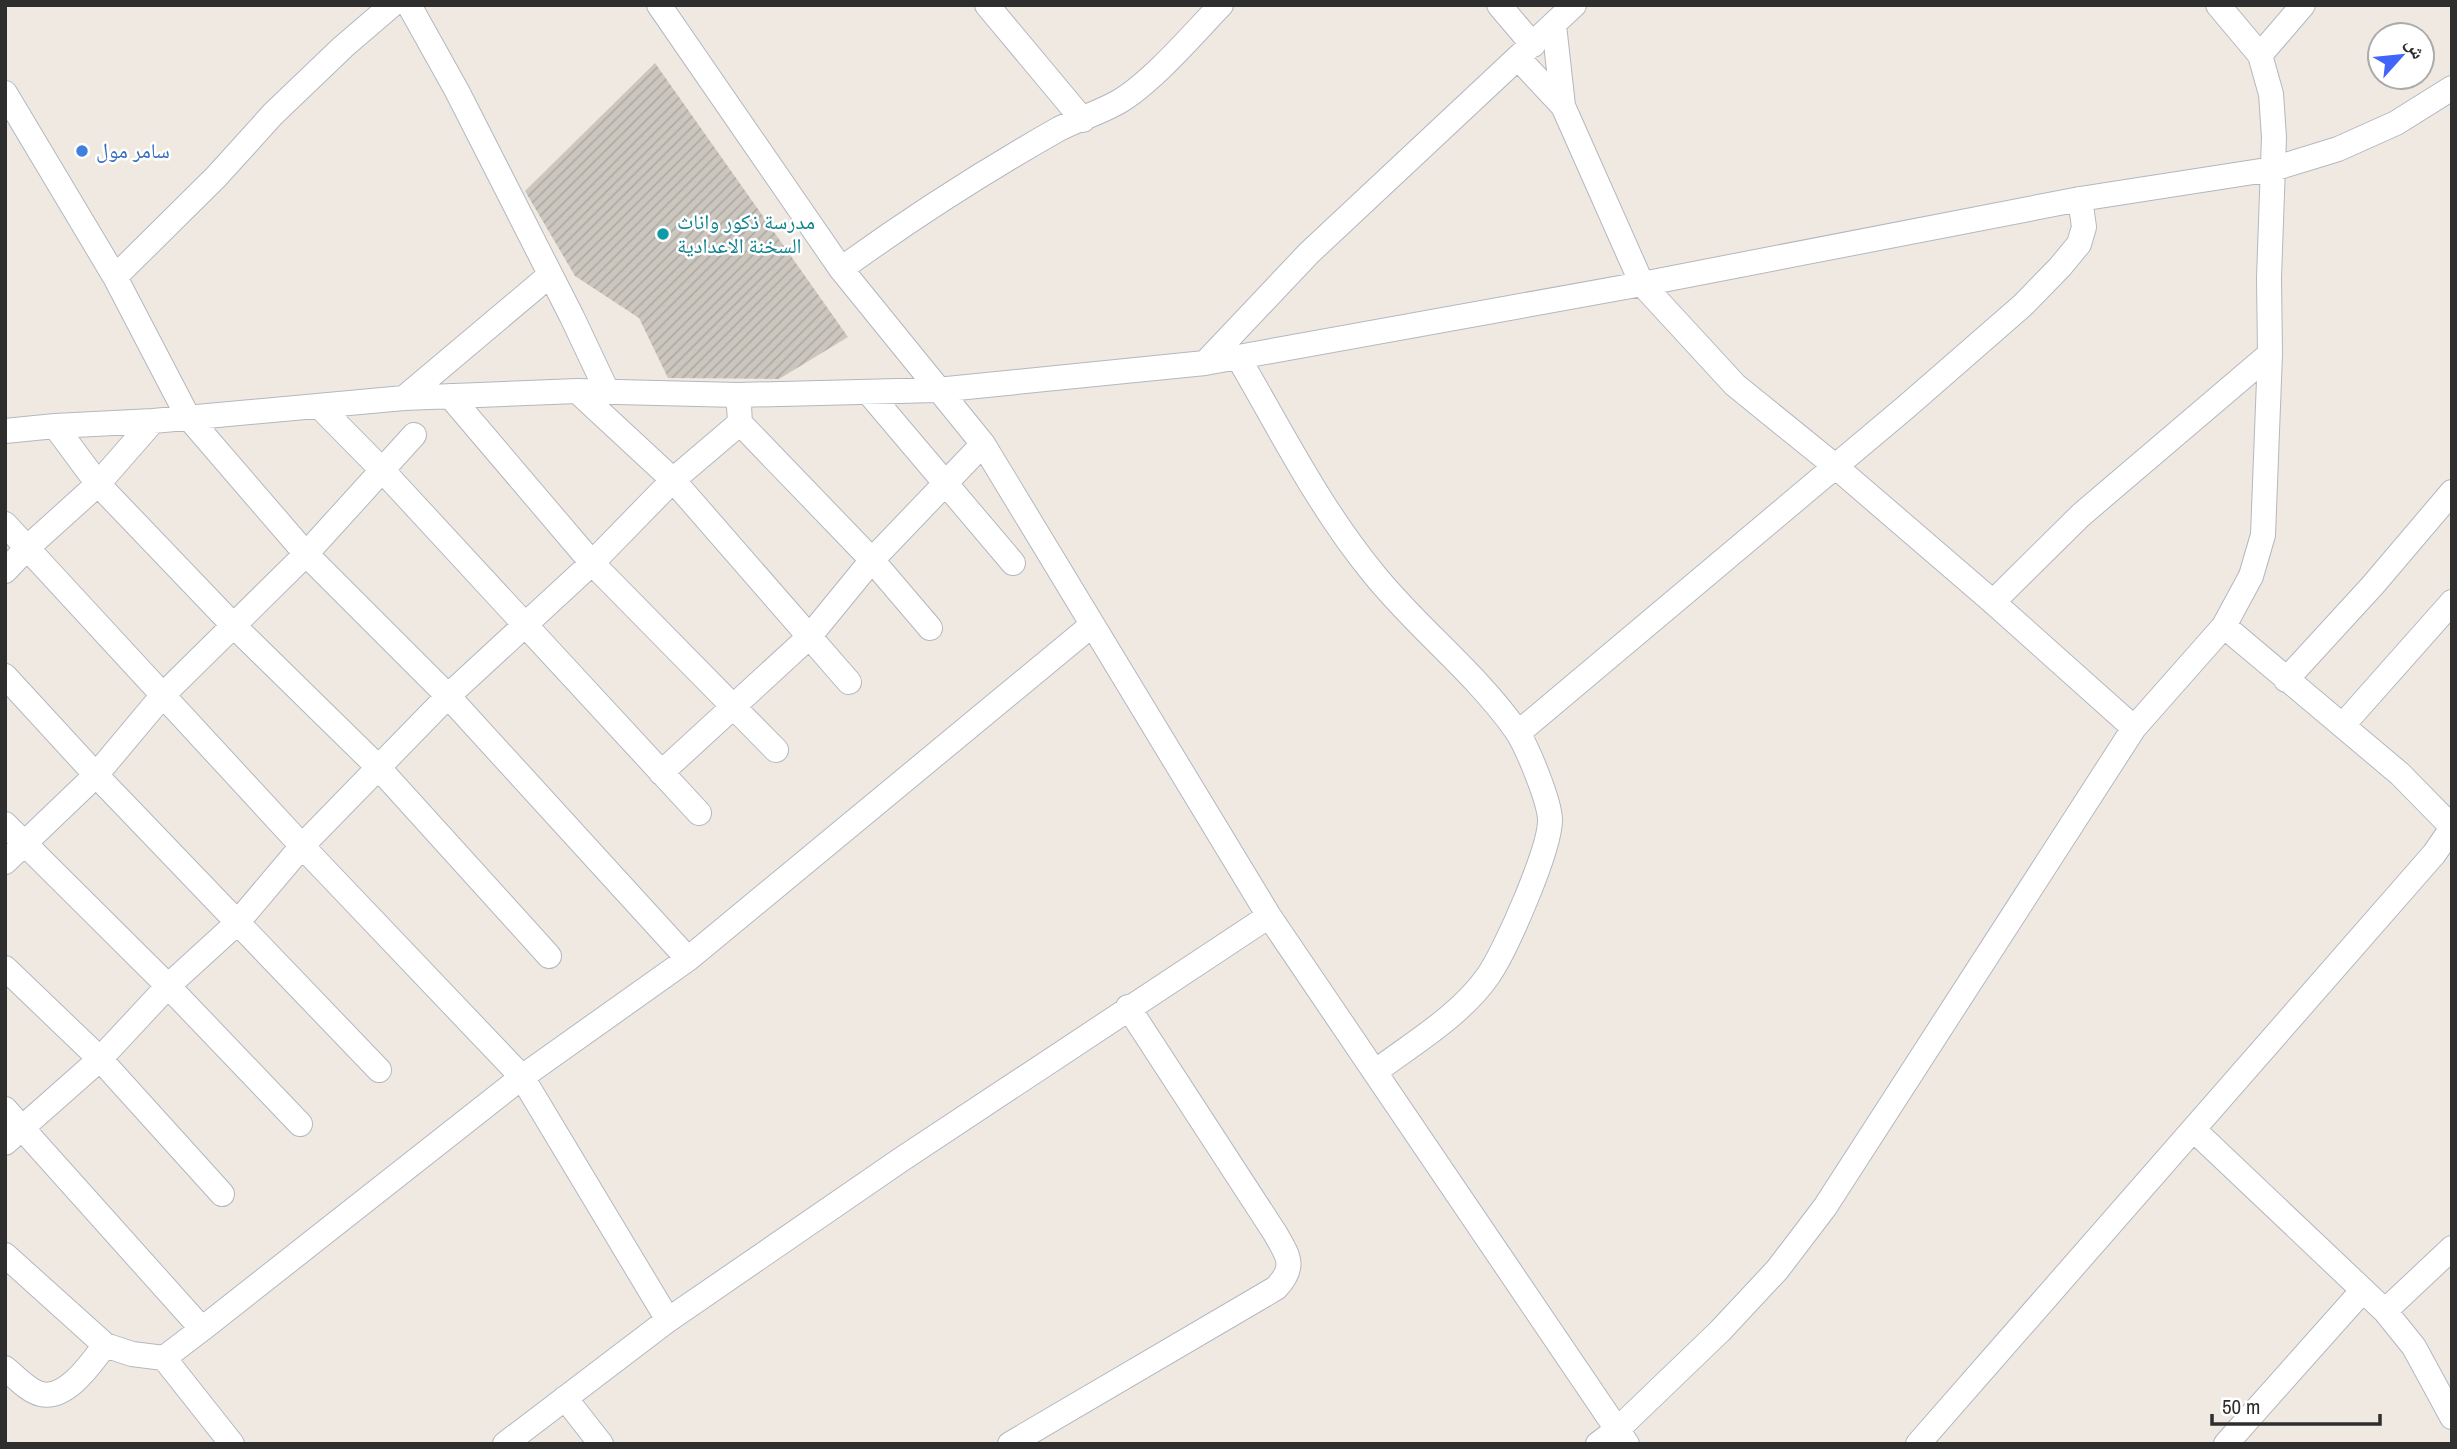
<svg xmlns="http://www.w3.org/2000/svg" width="2457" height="1449" font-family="'Archivo Narrow','Noto Naskh Arabic',sans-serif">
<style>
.building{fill:url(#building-hatch)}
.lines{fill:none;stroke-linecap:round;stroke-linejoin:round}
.minor-casing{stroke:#b4b7c1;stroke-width:26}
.minor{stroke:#fff;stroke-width:24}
.shop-dot{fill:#3f7fe0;stroke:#fff;stroke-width:2.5}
.culture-dot{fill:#0f9aa8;stroke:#fff;stroke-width:2.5}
.labels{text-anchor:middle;stroke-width:5;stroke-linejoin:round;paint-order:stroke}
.shop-label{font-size:21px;fill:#366cbe;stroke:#fff;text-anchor:start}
.culture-label{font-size:21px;fill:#0d838f;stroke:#fff;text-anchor:start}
</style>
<defs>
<pattern id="building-hatch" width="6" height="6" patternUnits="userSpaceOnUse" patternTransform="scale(1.75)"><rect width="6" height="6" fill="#cbc7bf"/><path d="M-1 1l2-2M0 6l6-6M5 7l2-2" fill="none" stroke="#afaba4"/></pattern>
</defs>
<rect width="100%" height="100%" fill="#efe9e1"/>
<path class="building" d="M655 63 848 337 779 379 668 378 639 318 575 276 525 191Z"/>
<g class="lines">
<defs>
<path id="minor" d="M409 5 457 91 572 317 607 391
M659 5 841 269 983 444 1269 916 1627 1444
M987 5 1083 120
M1499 5 1533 45
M2218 5 2260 55
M1554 25 1563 106 1642 284 1735 385 1835 466 1993 602 2134 728
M1518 58 1563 106
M5 93 115 277 188 417 306 554 448 696 688 959
M841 269C910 219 983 172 1057 130 1077 119 1100 113 1120 101 1153 81 1193 34 1221 5
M115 277 216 177 273 114 343 47 392 5
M1238 357C1281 431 1319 507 1373 573 1417 628 1475 672 1516 730 1527 746 1549 800 1550 819 1551 848 1505 952 1488 976 1460 1016 1413 1043 1375 1072
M1205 363 1309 253 1574 5
M577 391 673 480 849 682
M869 393 1013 563
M450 396 592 563 776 750
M404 398 550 275
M739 406 740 423 872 560 930 628
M320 407 383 471 699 813
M55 426 98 484 233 625 377 766 549 956
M5 431 55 426 153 421 404 398 577 391 738 395 937 390 1205 363 1642 284 2080 199 2273 169 2338 149 2396 123 2452 88
M5 524 302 846 522 1077 202 1329 5 1109
M5 571 27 548 98 484 153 421
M1993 602 2081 515 2270 354
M2224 626 2400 774 2452 827
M5 676 96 775 379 1070
M2286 680 2373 585 2452 492
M2343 725 2452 602
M1518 733 1906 407 2023 305 2060 267 2079 244 2084 227 2080 199
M661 773 809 637 872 560 983 444
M5 824 168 986 300 1124
M5 862 96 775 163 695 306 554 414 435
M5 968 100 1059 222 1194
M2194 1130 2385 1311 2414 1347 2452 1417
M5 1143 100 1059 168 986 237 923 302 846 448 696 592 563 673 480 740 423
M5 1255 105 1345
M2385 1311 2452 1248
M668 1320 522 1077 688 959 1092 625
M164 1358 232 1444
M5 1368C16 1377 28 1391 41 1394 67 1400 92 1362 105 1345L132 1354 164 1358 202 1329
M565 1398 601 1444
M505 1444 668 1320 902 1159 1269 916
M1010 1444 1276 1288C1297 1266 1288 1256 1275 1233L1128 1007
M1598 1444 1618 1429 1720 1331 1777 1270 1825 1207 2134 728 2224 626 2251 576 2263 535 2270 354 2269 278 2274 137 2271 94 2260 55 2303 5
M1918 1444 2434 854 2452 828
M2226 1444 2363 1290"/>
</defs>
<use href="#minor" class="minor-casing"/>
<use href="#minor" class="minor"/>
</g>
<circle class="shop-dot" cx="82" cy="151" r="7"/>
<circle class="culture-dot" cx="663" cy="234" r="7"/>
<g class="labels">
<g class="shop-label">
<text x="96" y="158">سامر مول</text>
</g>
<g class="culture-label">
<text x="677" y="229">مدرسة ذكور واناث<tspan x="677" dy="24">السخنة الاعدادية</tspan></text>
</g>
</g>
<rect width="2457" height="1449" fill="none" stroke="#2e2e2e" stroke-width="14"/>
<g transform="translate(2401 56) rotate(63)"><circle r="33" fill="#ffffff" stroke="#ababab" stroke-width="2"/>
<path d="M0-5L12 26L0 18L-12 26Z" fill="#4264fb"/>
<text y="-10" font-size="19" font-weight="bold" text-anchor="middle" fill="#2e2e2e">ش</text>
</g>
<path d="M2212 1414v10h168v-10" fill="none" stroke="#2e2e2e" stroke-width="3.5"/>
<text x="2222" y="1414" font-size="21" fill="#2e2e2e" stroke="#ffffff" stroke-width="5" paint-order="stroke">50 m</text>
</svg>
